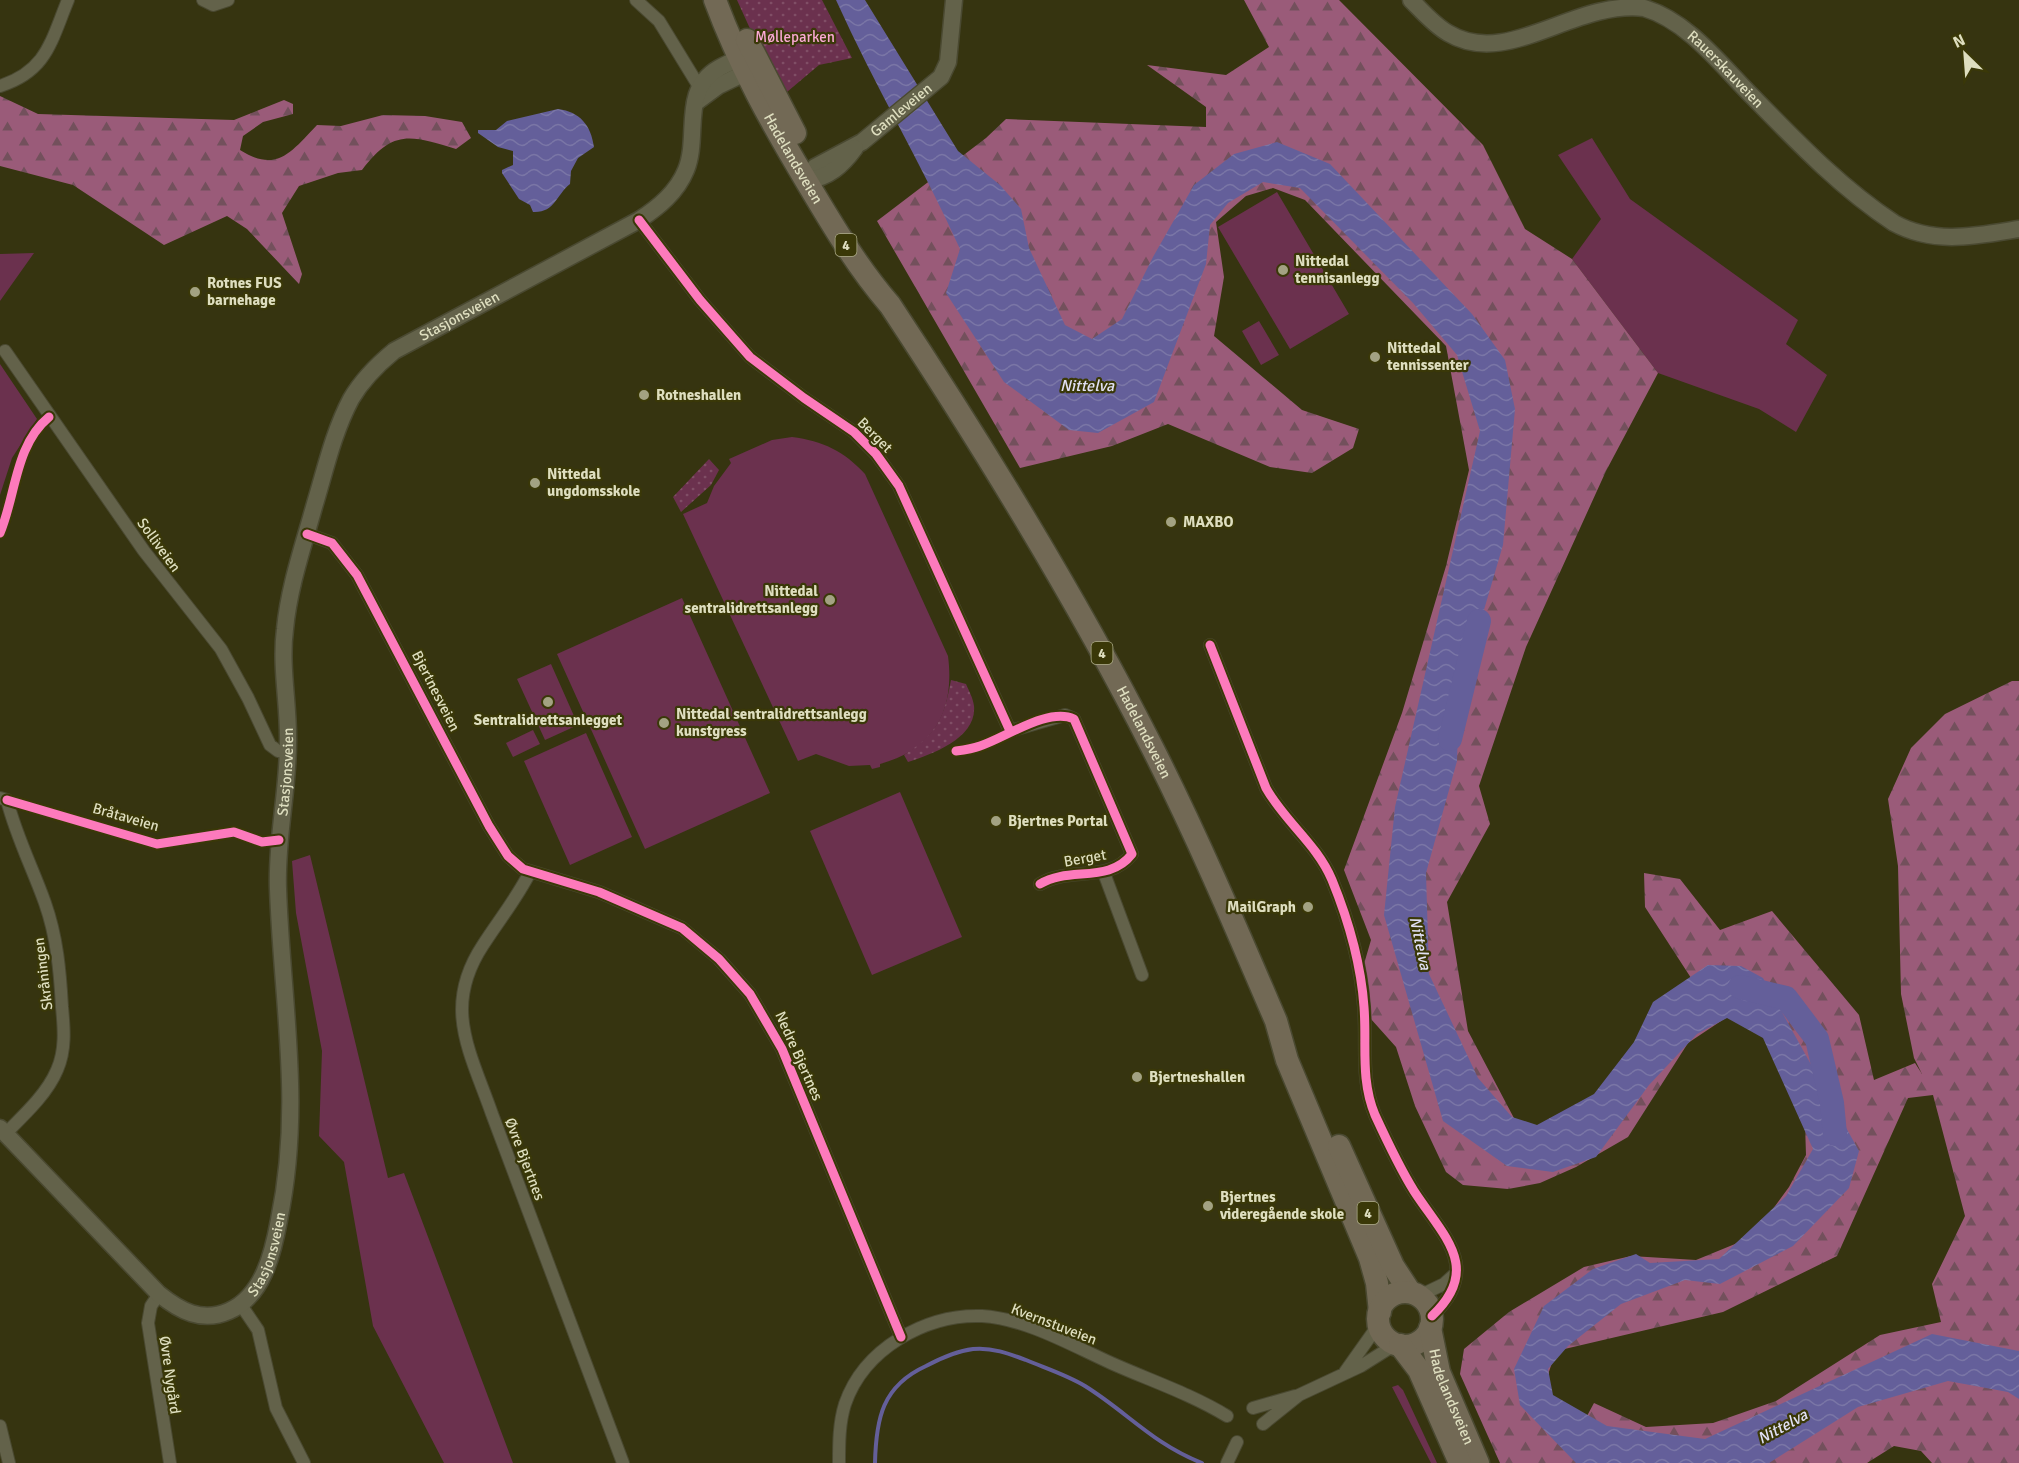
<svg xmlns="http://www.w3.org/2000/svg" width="2019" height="1463" font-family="Signika,sans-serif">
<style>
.grass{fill:#6b314e}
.forest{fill:url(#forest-firs);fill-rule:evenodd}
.park{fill:url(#park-dots)}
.water{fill:url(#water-waves)}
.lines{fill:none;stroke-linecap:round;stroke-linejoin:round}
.stream{stroke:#645f9a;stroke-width:4}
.river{stroke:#645f9a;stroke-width:24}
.street-casing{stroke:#4a4931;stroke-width:14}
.secondary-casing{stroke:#4a4931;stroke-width:19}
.highway-casing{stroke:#4a4931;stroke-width:25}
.street{stroke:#63624a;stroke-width:12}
.secondary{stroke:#63624a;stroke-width:16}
.highway{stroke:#726955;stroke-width:22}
.cycleway-casing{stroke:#3a3808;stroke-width:13}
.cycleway{stroke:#fd7abc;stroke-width:9}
.poi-dot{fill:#a3a282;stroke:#3a3808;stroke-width:2}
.labels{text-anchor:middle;stroke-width:4.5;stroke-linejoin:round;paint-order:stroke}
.shield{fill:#3a3808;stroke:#adac88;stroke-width:1.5}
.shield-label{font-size:14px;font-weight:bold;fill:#dedebf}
.park-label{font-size:15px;fill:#fba9d5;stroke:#3a3808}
.street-label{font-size:15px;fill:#dedebf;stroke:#3a3808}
.poi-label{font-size:15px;font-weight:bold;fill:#dedebf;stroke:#3a3808;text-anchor:start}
.water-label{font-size:16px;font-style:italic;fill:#e2e1f6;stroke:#3a3808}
</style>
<defs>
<pattern id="forest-firs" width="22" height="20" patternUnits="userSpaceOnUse" patternTransform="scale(1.5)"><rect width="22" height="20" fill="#9a5b79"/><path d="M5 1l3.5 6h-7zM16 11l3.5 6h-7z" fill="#73505c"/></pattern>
<pattern id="park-dots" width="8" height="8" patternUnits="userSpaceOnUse" patternTransform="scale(1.5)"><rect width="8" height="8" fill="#6b314e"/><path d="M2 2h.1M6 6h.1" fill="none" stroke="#804e66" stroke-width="1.8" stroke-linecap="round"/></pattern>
<pattern id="water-waves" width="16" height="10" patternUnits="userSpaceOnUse" patternTransform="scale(1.5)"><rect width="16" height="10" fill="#645f9a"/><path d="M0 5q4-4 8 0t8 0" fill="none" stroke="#7a76a6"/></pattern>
</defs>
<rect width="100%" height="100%" fill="#363410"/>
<path class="grass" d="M1592 138 1630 199 1798 320 1786 344 1827 375 1796 432 1759 409 1658 373 1572 259 1601 219 1558 155Z
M1277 192 1349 314 1290 349 1218 227Z
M34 253 0 301V254Z
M1259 321 1279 355 1261 365 1242 331Z
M0 364 37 419 12 458 0 495Z
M792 437C823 441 844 451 865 474L948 656C955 710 935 749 880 764V767L872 769 870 765 849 766 816 754 798 761 683 514 707 503 714 486 731 463 729 459 772 440Z
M682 598 770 793 645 849 557 654Z
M551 664 578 725 545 740 517 679Z
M533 730 540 744 513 757 506 743Z
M586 733 632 837 570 865 524 761Z
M900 792 962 937 872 975 810 831Z
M310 855 388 1178 404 1173 513 1463H444L373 1326 344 1162 319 1136 322 1051 296 913 292 861Z
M1398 1385 1403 1390 1437 1463H1431L1392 1387Z"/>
<path class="forest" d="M1244 0H1339L1483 145 1525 229 1572 259 1658 373 1606 471 1526 647 1479 786 1490 824 1447 902 1468 1031 1525 1139 1592 1127 1693 981 1645 907 1644 873 1680 879 1720 930 1772 911 1859 1015 1874 1080 1915 1063 1922 1074 1914 1058 1901 994 1898 866 1888 799 1911 748 1945 714 2012 681H2019V1463H1932L1921 1451 1894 1446 1867 1463H1500L1460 1374 1464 1349 1509 1312 1584 1267 1631 1256 1696 1260 1735 1244 1762 1224 1789 1187 1806 1155 1805 1124 1771 1035 1727 1017 1688 1043 1628 1137 1576 1167 1540 1183 1508 1189 1463 1185 1446 1172 1415 1106 1396 1047 1362 1009 1364 964 1371 940 1344 870 1402 713 1446 566 1469 470 1446 346 1305 200 1273 188 1246 196 1216 222 1224 277 1214 336 1302 410 1359 429 1353 448 1312 473 1270 467 1168 424 1112 446 1020 468 877 221 986 138 1006 119 1206 127V107L1147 65 1226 75 1269 47ZM1933 1095 1965 1216 1932 1284 1941 1322 1880 1335 1776 1401 1713 1423 1646 1427 1594 1403 1574 1440 1538 1404 1556 1351 1723 1312 1837 1256 1908 1098Z
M0 96 38 114 234 120 284 100 293 104V114L263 122 243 136 240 150C277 174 292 151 317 125L341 126 383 115 425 116 462 122 471 138 456 149C410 135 393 129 362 170L338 173 299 186 282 213 302 274 299 284 247 229 227 216 164 245 73 185 0 166Z"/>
<path class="park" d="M737 0H822L852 58 819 65 781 97Z
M709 459 719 470 711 485 681 512 673 497Z
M951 680 966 684C969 691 973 698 974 706 977 738 933 754 908 762L904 755C937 734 944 718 951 680Z"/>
<path class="water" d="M836 0H865L958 151 1000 185 1021 209 1029 248 1065 325 1092 339 1122 319 1153 257 1194 185 1234 154 1277 142 1330 164 1472 314 1505 360 1515 409 1503 545 1459 695 1457 761 1426 873 1429 974 1478 1078 1512 1117 1537 1125 1594 1094 1634 1042 1653 1002 1708 965 1741 966 1763 978 1859 1151 1849 1188 1793 1246 1720 1284 1685 1280 1621 1304 1568 1346 1548 1369 1553 1395 1607 1426 1705 1439 1932 1334 2019 1351V1399L2008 1392 1948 1381 1858 1407 1769 1463H1576L1520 1405 1514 1369 1544 1306 1593 1269 1636 1254 1650 1263 1719 1259 1786 1196 1813 1149 1763 1038 1727 1018 1697 1034 1649 1085 1596 1157 1553 1172 1507 1166 1443 1121 1384 915 1395 807 1480 431 1457 355 1413 303 1300 188 1263 182 1228 203 1210 225 1206 264 1154 402 1098 433 1069 430 1004 382 946 293 960 249C922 164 874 85 836 0Z
M558 109C580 112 591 125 594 147L578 158 571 171 570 184C556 195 555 213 533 212L530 205 519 199 502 173V170L513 165V151L498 147 478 133V130H496L507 121Z"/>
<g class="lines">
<path class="stream" d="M875 1463C876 1419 882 1386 926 1366 941 1358 957 1351 973 1349 992 1347 1010 1354 1026 1360 1045 1368 1067 1375 1085 1386 1127 1412 1153 1444 1202 1463"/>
<path class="river" d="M1450 739 1479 621
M1740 987 1786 998 1817 1039 1832 1103 1835 1134"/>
<defs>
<path id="street" d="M203 0 213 5 228 0
M636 0 659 21 703 93
M0 86C47 71 51 41 68 0
M639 220 700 300 750 357 804 398 854 432 876 454 899 486 1010 731 1065 715 1074 719 1132 854C1109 884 1069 866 1040 884
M5 351 144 551 221 649 248 698 270 745 278 751 288 752
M307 534 332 543 357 575 489 826 508 856 523 869 599 892 682 928 719 959 750 994 782 1049 901 1337
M1210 645 1266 788C1285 822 1317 844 1332 880 1348 919 1361 965 1364 1007 1367 1044 1360 1079 1375 1115 1387 1141 1399 1167 1414 1191 1443 1236 1483 1268 1432 1316
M0 798 7 800C16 836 33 869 45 903 57 937 60 971 62 1007 64 1028 66 1050 57 1070 47 1094 24 1115 5 1134
M530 872C517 898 499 920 483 945 442 1007 470 1051 492 1114L623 1463
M1104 873 1142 975
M159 1294 151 1306 148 1323 170 1463
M1419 1296 1444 1284 1455 1274
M241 1305 258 1330 276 1408 304 1463
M1345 1372 1379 1324
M1253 1408 1295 1396
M1263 1424 1299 1395 1361 1366 1396 1344
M0 1426 9 1463
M839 1463C839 1443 839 1423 845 1404 864 1349 925 1314 982 1316 1027 1319 1071 1345 1111 1363 1149 1380 1191 1394 1227 1416
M1227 1463 1237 1442"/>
<g id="secondary">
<path id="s1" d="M1411 0C1423 12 1434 25 1448 33 1508 69 1573 0 1644 8 1688 21 1721 65 1752 96 1797 142 1841 188 1894 223 1934 245 1976 236 2019 229"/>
<path d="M695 103 718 86 745 73 752 66"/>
<path id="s2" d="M807 181 815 167 862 142 941 77 948 62 954 0"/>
<path d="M807 181C829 177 842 166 855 148"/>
<path id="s3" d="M0 1128 159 1294C180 1311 202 1323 229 1311 263 1296 273 1253 279 1220 303 1105 282 1004 278 889 276 840 288 792 288 743 289 705 280 667 285 629 289 587 303 547 314 507 325 471 333 433 351 399 362 380 377 365 394 351L639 220C659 207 677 192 686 170 700 136 680 90 719 68 730 62 738 58 750 60"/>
</g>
<g id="highway">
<path id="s4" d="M715 0C739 65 772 124 808 184 833 226 858 268 890 305 985 449 1075 595 1153 749 1198 838 1237 930 1276 1021L1287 1060 1370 1258 1377 1283 1380 1312"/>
<path d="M747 40 795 133"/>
<path d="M1339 1146 1393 1266 1410 1292"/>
<circle cx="1405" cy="1319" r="27"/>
<path id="s5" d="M1430 1328 1439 1372 1478 1463"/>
<path d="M1400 1345 1419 1370 1460 1463"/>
</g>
</defs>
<use href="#street" class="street-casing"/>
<use href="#secondary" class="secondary-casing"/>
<use href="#highway" class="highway-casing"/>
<use href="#street" class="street"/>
<use href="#secondary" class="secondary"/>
<use href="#highway" class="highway"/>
<defs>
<path id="cycleway" d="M639 220 700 300 750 357 804 398 854 432 876 454 899 486 1010 731
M0 533C16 495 15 445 49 417
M307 534 332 543 357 575 489 826 508 856 523 869 599 892 682 928 719 959 750 994 782 1049 901 1337
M1210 645 1266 788C1285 822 1317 844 1332 880 1348 919 1361 965 1364 1007 1367 1044 1360 1079 1375 1115 1387 1141 1399 1167 1414 1191 1443 1236 1483 1268 1432 1316
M956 751C964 750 972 749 980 746 1005 738 1048 707 1074 719L1132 854C1109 884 1069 866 1040 884
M7 800 157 844 234 832 262 842 279 840"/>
</defs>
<use href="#cycleway" class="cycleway-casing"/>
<use href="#cycleway" class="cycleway"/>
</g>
<g class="poi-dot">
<circle cx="1283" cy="270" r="6"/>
<circle cx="195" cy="292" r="6"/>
<circle cx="1375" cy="357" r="6"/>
<circle cx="644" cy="395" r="6"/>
<circle cx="535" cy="483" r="6"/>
<circle cx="1171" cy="522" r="6"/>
<circle cx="830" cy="600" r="6"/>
<circle cx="548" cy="702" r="6"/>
<circle cx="664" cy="723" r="6"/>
<circle cx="996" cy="821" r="6"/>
<circle cx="1308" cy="907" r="6"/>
<circle cx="1137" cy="1077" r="6"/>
<circle cx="1208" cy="1206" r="6"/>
</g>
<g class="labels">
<g class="shield">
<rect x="835.5" y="234" width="21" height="22" rx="4.5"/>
<rect x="1091.5" y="642" width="21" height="22" rx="4.5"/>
<rect x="1357.5" y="1202" width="21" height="22" rx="4.5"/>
</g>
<g class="shield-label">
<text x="846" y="250">4</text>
<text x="1102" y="658">4</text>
<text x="1368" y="1218">4</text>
</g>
<g class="park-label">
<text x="795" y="42">Mølleparken</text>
</g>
<g class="street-label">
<text dy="5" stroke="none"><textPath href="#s1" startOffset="356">Rauerskauveien</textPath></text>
<text dy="5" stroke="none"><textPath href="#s2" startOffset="120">Gamleveien</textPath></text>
<text dy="5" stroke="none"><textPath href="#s4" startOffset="177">Hadelandsveien</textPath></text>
<text dy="5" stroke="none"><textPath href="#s3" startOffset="1386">Stasjonsveien</textPath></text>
<text transform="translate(875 435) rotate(45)" y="5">Berget</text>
<text transform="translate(159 545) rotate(54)" y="5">Solliveien</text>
<text transform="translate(436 691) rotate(63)" y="5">Bjertnesveien</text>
<text dy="5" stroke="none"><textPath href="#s4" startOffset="850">Hadelandsveien</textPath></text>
<text dy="5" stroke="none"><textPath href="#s3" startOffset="864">Stasjonsveien</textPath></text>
<text transform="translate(126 817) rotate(16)" y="5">Bråtaveien</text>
<text transform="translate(1085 858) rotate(-10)" y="5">Berget</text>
<text transform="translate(43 974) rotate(-97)" y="5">Skråningen</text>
<text transform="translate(799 1056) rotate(66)" y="5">Nedre Bjertnes</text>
<text transform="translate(525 1159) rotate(69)" y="5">Øvre Bjertnes</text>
<text dy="5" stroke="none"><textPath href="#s3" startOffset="378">Stasjonsveien</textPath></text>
<text transform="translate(1054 1324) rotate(21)" y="5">Kvernstuveien</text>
<text transform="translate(170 1375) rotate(82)" y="5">Øvre Nygård</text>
<text dy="5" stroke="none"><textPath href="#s5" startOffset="72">Hadelandsveien</textPath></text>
</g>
<g class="poi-label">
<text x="1295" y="266">Nittedal<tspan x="1295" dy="17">tennisanlegg</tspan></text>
<text x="207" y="288">Rotnes FUS<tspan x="207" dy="17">barnehage</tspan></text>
<text x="1387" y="353">Nittedal<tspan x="1387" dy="17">tennissenter</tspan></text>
<text x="656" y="400">Rotneshallen</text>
<text x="547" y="479">Nittedal<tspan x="547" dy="17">ungdomsskole</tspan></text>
<text x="1183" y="527">MAXBO</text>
<text x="818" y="596" text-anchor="end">Nittedal<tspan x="818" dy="17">sentralidrettsanlegg</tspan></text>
<text x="676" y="719">Nittedal sentralidrettsanlegg<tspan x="676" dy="17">kunstgress</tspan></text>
<text x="548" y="725" text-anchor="middle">Sentralidrettsanlegget</text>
<text x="1008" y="826">Bjertnes Portal</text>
<text x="1296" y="912" text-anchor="end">MailGraph</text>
<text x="1149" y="1082">Bjertneshallen</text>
<text x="1220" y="1202">Bjertnes<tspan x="1220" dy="17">videregående skole</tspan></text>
</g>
<g class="water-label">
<text x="1087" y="391">Nittelva</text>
<text transform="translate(1421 943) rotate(78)" y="6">Nittelva</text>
<text transform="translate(1782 1426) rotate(-29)" y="6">Nittelva</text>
</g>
</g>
<g transform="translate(1965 54) rotate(335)" stroke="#3a3808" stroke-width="4.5" paint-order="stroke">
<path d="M0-4.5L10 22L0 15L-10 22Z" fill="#dedebf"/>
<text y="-9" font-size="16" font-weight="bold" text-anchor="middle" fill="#dedebf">N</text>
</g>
</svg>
